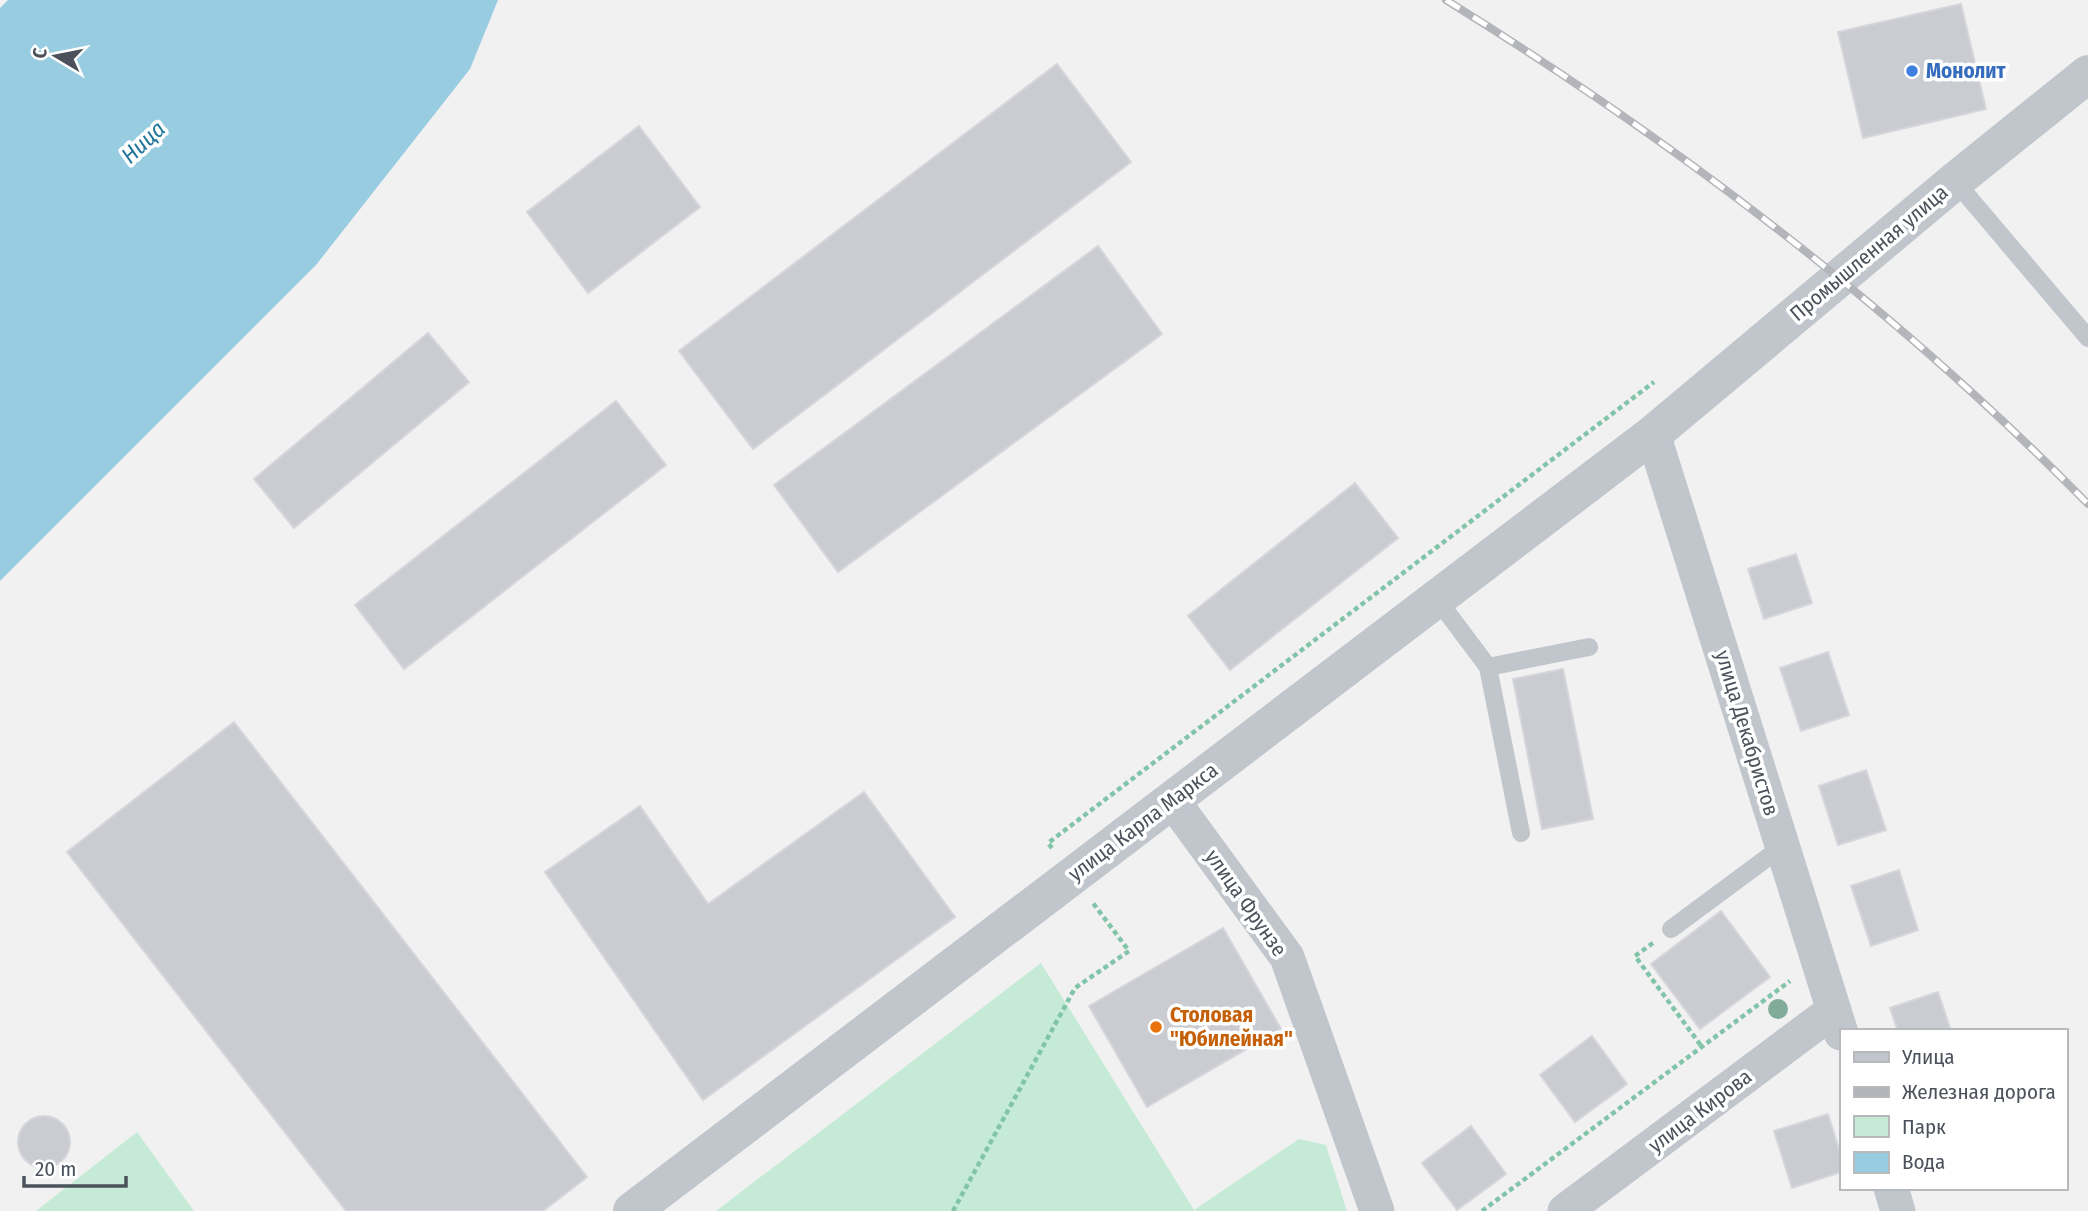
<svg xmlns="http://www.w3.org/2000/svg" width="2088" height="1211" font-family="'Fira Sans Condensed',sans-serif">
<style>
.green{fill:#c5ead6}
.water{fill:#98cce1}
.building{fill:#cbccd2;stroke:#d5d6db;stroke-width:2}
.lines{fill:none;stroke-linecap:round;stroke-linejoin:round}
.path{stroke:#81c4a9;stroke-width:4.5;stroke-dasharray:5 3.5;stroke-linecap:butt}
.service{stroke:#c1c6cd;stroke-width:18}
.minor{stroke:#c1c6cd;stroke-width:35}
.tertiary{stroke:#c1c6cd;stroke-width:38}
.rail-casing{stroke:#b3b5ba;stroke-width:8}
.rail{stroke:#fff;stroke-width:5;stroke-dasharray:16;stroke-linecap:butt}
.tree{fill:#81ac9a}
.shop-dot{fill:#3f7fe0;stroke:#fff;stroke-width:2.5}
.food-dot{fill:#e8710a;stroke:#fff;stroke-width:2.5}
.labels{text-anchor:middle;stroke-width:7;stroke-linejoin:round;paint-order:stroke}
.shop-label{font-size:21px;font-weight:bold;fill:#366cbe;stroke:#fff;text-anchor:start}
.street-label{font-size:21px;fill:#4b525b;stroke:#fff}
.food-label{font-size:21px;font-weight:bold;fill:#c56008;stroke:#fff;text-anchor:start}
.water-label{font-size:23px;font-style:italic;fill:#1f769a;stroke:#fff}
</style>
<rect width="100%" height="100%" fill="#f2f1f1"/>
<path class="green" d="M1041 963 1194 1210 1299 1139 1326 1145 1347 1211H716Z
M137 1132 194 1211H36Z"/>
<path class="water" d="M8 0H498L470 69 316 265 0 581V8Z"/>
<path class="building" d="M1961 4 1986 109 1863 138 1838 32Z
M1057 64 1131 162 753 449 679 351Z
M639 126 700 207 588 293 527 212Z
M1098 246 1162 334 838 572 774 485Z
M428 333 469 382 294 528 254 479Z
M616 401 666 465 404 669 355 605Z
M1355 483 1398 538 1230 670 1188 616Z
M1796 554 1812 603 1764 619 1748 569Z
M1828 652 1849 715 1801 731 1780 668Z
M1563 669 1593 819 1542 829 1513 679Z
M234 722 587 1177 543 1211H346L67 852Z
M1866 770 1886 830 1838 845 1819 786Z
M864 792 955 917 703 1100 545 872 640 806 708 904Z
M1899 870 1918 930 1871 946 1851 886Z
M1721 911 1770 977 1700 1029 1651 964Z
M1223 928 1281 1029 1147 1107 1089 1006Z
M1938 992 1951 1031H1898L1890 1008Z
M1592 1036 1627 1084 1575 1122 1540 1075Z
M1828 1114 1841 1156V1172L1792 1188 1774 1131Z
M18 1142a26 26 0 1 1 52 0a26 26 0 1 1-52 0Z
M1471 1126 1506 1174 1457 1210 1422 1163Z"/>
<g class="lines">
<path class="path" d="M1052 848 1048 843 1654 382
M1653 943 1635 956 1702 1047
M953 1211 1075 988 1129 951 1093 903
M1482 1211 1790 981"/>
<path class="service" d="M1955 181 2088 338
M1437 599 1488 667 1521 833
M1488 667 1589 647
M1671 929 1783 846"/>
<path class="minor" d="M1653 434 1841 1033
M1172 800 1287 957 1377 1211
M1891 1188 1898 1211
M1565 1211 1834 1010"/>
<path class="tertiary" d="M632 1211 1653 434 1955 181 2088 74"/>
<defs>
<path id="rail" d="M1446 0C1677 143 1897 310 2088 504"/>
</defs>
<use href="#rail" class="rail-casing"/>
<use href="#rail" class="rail"/>
</g>
<circle class="tree" cx="1778" cy="1009" r="10"/>
<circle class="shop-dot" cx="1912" cy="71" r="7"/>
<circle class="food-dot" cx="1156" cy="1027" r="7"/>
<g class="labels">
<g class="shop-label">
<text x="1926" y="78">Монолит</text>
</g>
<g class="street-label">
<text transform="translate(1869 253) rotate(-40)" y="7">Промышленная улица</text>
<text transform="translate(1747 733) rotate(73)" y="7">улица Декабристов</text>
<text transform="translate(1143 822) rotate(-37)" y="7">улица Карла Маркса</text>
<text transform="translate(1246 903) rotate(55)" y="7">улица Фрунзе</text>
<text transform="translate(1700 1111) rotate(-37)" y="7">улица Кирова</text>
</g>
<g class="food-label">
<text x="1170" y="1022">Столовая<tspan x="1170" dy="24">"Юбилейная"</tspan></text>
</g>
<g class="water-label">
<text transform="translate(143 142) rotate(-43)" y="8">Ница</text>
</g>
</g>
<rect x="1840" y="1029" width="228" height="161" fill="#ffffff" stroke="#b7babd" stroke-width="2"/>
<rect x="1854" y="1052" width="35" height="10" fill="#c1c6cd" stroke="#b7babd" stroke-width="2"/>
<text x="1902" y="1064" font-size="21" fill="#4b525b">Улица</text>
<rect x="1854" y="1087" width="35" height="10" fill="#b3b5ba" stroke="#b7babd" stroke-width="2"/>
<text x="1902" y="1099" font-size="21" fill="#4b525b">Железная дорога</text>
<rect x="1854" y="1116" width="35" height="21" fill="#c5ead6" stroke="#b7babd" stroke-width="2"/>
<text x="1902" y="1134" font-size="21" fill="#4b525b">Парк</text>
<rect x="1854" y="1152" width="35" height="21" fill="#98cce1" stroke="#b7babd" stroke-width="2"/>
<text x="1902" y="1169" font-size="21" fill="#4b525b">Вода</text>
<g transform="translate(56 56) rotate(280)" stroke="#ffffff" stroke-width="5" paint-order="stroke">
<path d="M0-5L12 26L0 18L-12 26Z" fill="#4b525b"/>
<text y="-10" font-size="19" font-weight="bold" text-anchor="middle" fill="#4b525b">С</text>
</g>
<path d="M24 1176v10h102v-10" fill="none" stroke="#4b525b" stroke-width="3.5"/>
<text x="35" y="1176" font-size="21" fill="#4b525b" stroke="#ffffff" stroke-width="5" paint-order="stroke">20 m</text>
</svg>
